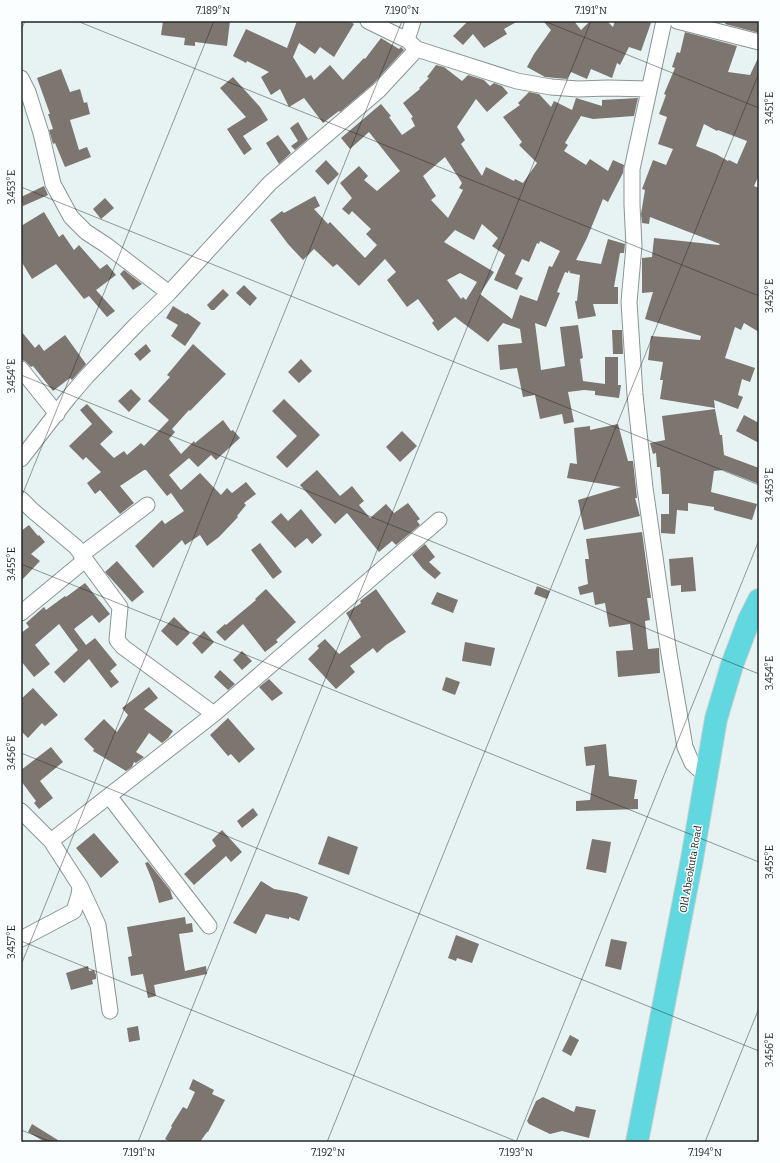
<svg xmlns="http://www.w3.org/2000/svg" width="780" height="1163" font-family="Bitter,serif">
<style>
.building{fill:#7d7570;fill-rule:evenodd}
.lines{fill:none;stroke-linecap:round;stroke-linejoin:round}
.minor-casing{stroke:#8a9495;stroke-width:17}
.highway-casing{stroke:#cecfcf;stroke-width:24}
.minor{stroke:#fff;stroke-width:15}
.highway{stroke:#61d8e0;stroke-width:22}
.ticks{fill:none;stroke:#222626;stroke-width:1;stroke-opacity:0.45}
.labels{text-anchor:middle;stroke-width:3;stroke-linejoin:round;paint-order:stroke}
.street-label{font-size:10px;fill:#222626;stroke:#fafeff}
.neatline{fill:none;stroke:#222626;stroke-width:1.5}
.ticks-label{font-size:10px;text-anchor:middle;fill:#222626}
</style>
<rect width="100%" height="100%" fill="#e7f3f3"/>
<path class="building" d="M163 21H230L227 46 195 42V46L184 45 185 38 161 35Z
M297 21H349L354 24 334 57 320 47 315 54 299 43 293 57 306 78 311 75 314 80 330 65 343 80 364 58 365 59 381 38 399 49 401 47 404 50 373 84 340 112 339 111 323 123 304 98 289 107 280 89 271 95 261 77 269 72 247 61 246 63 233 56 246 29 287 48Z
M468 21H518L504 29 507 34 484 48 473 34 463 45 453 36Z
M543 21H574L581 30 590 21H607L613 27 615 21H646L651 23 641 51 629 47 620 65 617 63 612 78 591 69 587 79 571 72 567 79 545 77 527 67 534 54 551 30Z
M726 21H759V33L725 24Z
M685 32 737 46 728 72 750 75 759 56V175L754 186 759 188V332L744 323 741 330 735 327 725 358 755 368 750 382 742 379 738 395 743 397 738 409 714 400 715 408 660 399 663 380H660L663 362 648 360 651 336 700 340 701 336 645 319 653 292 642 293V258L652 257 654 238 719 245 720 244 650 217 649 224 642 223 641 214 645 190 642 189 653 160 666 165 673 149 658 144 667 117 659 114 666 95 664 94 675 68 672 67 677 52 680 53ZM704 124 717 131 718 130 747 141 737 164 729 160 728 161 716 154 696 146Z
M436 65 444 67 462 81 468 75 484 80 490 86 494 83 502 86 508 93 487 112 476 99 457 127 465 140 461 144 482 176 486 167 514 181 515 179 523 183 537 163 519 145 522 142 503 117 520 105 518 103 529 92 539 94 551 107 554 101 572 110 576 98 602 106V100L638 98 634 116 593 119 581 116 565 143 568 145 564 151 586 165 590 159 608 171 613 160 624 165 623 173 608 202 603 199 587 238 576 260 601 264 608 239 625 244 624 253H620L614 287H618V304H593L596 316 578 319 575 301H577L580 275 570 273 569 270 568 273 565 272 557 292 560 293 546 327 535 323 541 370 565 366 560 327 578 325 583 358 580 359 583 381 605 384V357H618V385H621L619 398 595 395V391L584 390 568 392 574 422 564 424 562 414 540 419 535 395 523 397 517 368 500 370 498 345 522 343 520 329 503 323 488 342 455 317 438 331 432 323 434 321 418 299 407 307 387 280 396 272 385 259 359 286 337 264 333 267 314 249 303 260 288 244 270 220 282 211 284 213 315 196 320 206 314 209 328 224 330 222 365 258 377 245 366 234 371 229 352 211 349 215 342 209 352 198 340 183 359 166 368 176 364 180 377 191 400 171 369 132 350 149 341 138 381 104 391 116 389 117 402 135 415 126 411 118 413 117 403 103 420 89 419 88 429 78 427 77ZM445 157 462 183 459 188 463 190 448 218 431 200 436 196 423 176ZM482 224 498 238 492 246 505 255 494 280 517 290 523 278 515 274 522 259 529 262 537 243 539 244 540 241 560 251 552 267 549 266 537 301 520 295 512 319 480 294 494 272 444 242 455 230 474 240ZM460 273 477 282 466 300 463 297 461 299 447 280Z
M61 69 70 92 80 89 84 103 87 102 90 114 70 120 79 150 87 147 91 157 65 167 55 143 53 144 49 130 53 129 48 114H50L37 78Z
M233 77 260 107 268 120 243 136 252 149 244 155 227 129 246 117 220 88Z
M298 122 308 139 295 150 291 146 298 141 290 128Z
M278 135 291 153 279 164 266 143Z
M326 160 339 174 328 185 315 171Z
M44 186 48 195 23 206 21 197Z
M105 198 114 208 101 219 93 209Z
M44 212 59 237 63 234 74 250 79 245 100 269 107 264 116 275 96 290 115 311 107 317 89 296 84 299 56 264 32 279 21 261V226Z
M124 270 142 284 133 290 120 274Z
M244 285 257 298 250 306 236 293Z
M223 289 229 295 214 310H211L207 305Z
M173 306 186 314 187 313 201 323 185 346 171 336 178 325 166 318Z
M612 330H622L623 354H613Z
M21 331 35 348 39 344 44 351 65 335 86 364 72 380 70 378 53 391 33 366 31 367 25 361 21 360Z
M146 344 151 351 140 361 134 354Z
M193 344 226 374 190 411 189 410 172 429 175 432 169 439 181 454 194 441 195 443 223 420 231 431 233 430 240 438 216 460 211 455 198 467 189 458 169 475 181 490 200 473 221 495 227 488 232 493 246 482 256 494 244 503 246 505 237 516 238 517 219 537 207 546 200 535 185 545 182 540 153 568 135 546 162 520 165 524 184 511 171 493 167 496 146 470H144L120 486 134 503 120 514 100 490 95 494 87 483 101 472 86 457 83 460 69 446 92 424 80 410 87 404 113 432 100 444 114 458 124 451 127 455 141 443 144 446 169 420 148 401 170 377 167 375Z
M301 359 312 371 299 383 288 372Z
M131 389 141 399 129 412 118 401Z
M284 399 320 435 287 468 276 457 297 436 272 411Z
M715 409 720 435H722L724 455 759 468V484L723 470 714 471 711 492 757 504 752 520 714 510V507L688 503V511L677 510 675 534 661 533V514H669V494H662L660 467H657L656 453 653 454 650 443 665 440 662 416Z
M744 415 759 423V443L736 431Z
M618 424 628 461H633L637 498H635L640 516 584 530 578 500 621 487 567 478 570 463 577 464 574 428 590 426V430Z
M402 431 417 446 400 462 386 447Z
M317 470 340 496 352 486 364 501 359 505 370 518 386 504 394 513 408 503 420 519 417 521 420 525 396 545 392 541 379 552 347 513 335 524 300 485Z
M301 509 322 535 312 544 307 538 295 548 271 522 281 513 288 521Z
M29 525 38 536 39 535 45 542 31 554 40 561 21 581V531Z
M642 532 651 598H647L650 620 645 621 648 649 659 648 660 673 618 677 616 651 633 650 630 624 609 627 605 603 595 605 593 592 580 595 578 587 588 584 585 559H589L586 539Z
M260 543 282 572 273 579 251 550Z
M425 544 435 557 429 562 441 573 435 579 423 569 412 555Z
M693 557 696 591 681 592V585L671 586 669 559Z
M117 561 144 592 132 602 105 572Z
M85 583 110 614 99 623 92 615 74 629 86 645 95 638 117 665 110 671 119 682 111 688 89 659 64 683 54 672 78 650 59 624 35 645 50 664 34 677 21 661V633L29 627 26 623 44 607 46 610 65 596 66 597Z
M537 586 550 591 547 599 534 594Z
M266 589 296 622 276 640 278 642 265 652 243 624 225 641 216 632 225 624 226 625 256 600 255 599Z
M376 589 406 632 386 645 377 653 373 648 350 666 355 672 336 689 308 659 319 648 317 646 325 639 339 654 361 637 346 613 361 603 360 601Z
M437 592 458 600 453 613 431 604Z
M174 617 190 633 177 646 161 631Z
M204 631 214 642 202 654 192 643Z
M465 642 495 648 491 666 462 661Z
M242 651 252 661 242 670 233 660Z
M220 670 235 684 228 690 214 677Z
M446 677 460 682 455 695 442 690Z
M269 679 283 693 272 701 259 687Z
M149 687 158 698 144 709 173 731 168 738 162 743 149 733 136 752 144 757 136 763 134 762 132 767 126 771 93 751 94 749 84 739 104 719 117 732 128 715 122 708Z
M33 688 58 715 45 726 42 723 28 738 21 731V699Z
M228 718 255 749 239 763 231 754 228 756 210 735Z
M606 744 609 776 637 780 634 799H638V809L576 811V801L590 800 595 765 586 766 584 747Z
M51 747 63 762 40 781 53 798 39 809 34 803 36 801 21 781V770Z
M253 808 258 815 242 828 237 821Z
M222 830 242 852 231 862 226 856 194 885 184 874 216 846 212 840Z
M94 833 119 862 101 878 76 848Z
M328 836 358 847 349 875 318 864Z
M592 839 611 842 606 873 586 869Z
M148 862 170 890 173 899 159 903 153 882 145 863Z
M261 881 274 889 297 893 308 897 299 921 289 917V919L266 914 256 934 233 923Z
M185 917 186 924 192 923 193 932 179 934 185 971 206 966 207 974 154 985 156 996 148 998 143 974 131 976 128 957 132 956 127 927Z
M456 935 479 944 472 963 457 958 456 961 448 958Z
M611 939 627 942 621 970 605 966Z
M88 966 89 971 94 970 96 975V979L92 980 93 984 71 990 66 973Z
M138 1026 140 1040 129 1042 127 1028Z
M570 1035 579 1040 571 1056 562 1051Z
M193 1079 214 1090 212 1094 225 1100 208 1132H207L200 1142H170L165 1139 172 1127 171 1126 183 1107 187 1109 195 1092 189 1089Z
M543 1097 574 1112 576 1106 596 1110 589 1138 562 1131 550 1134 529 1124 527 1121 536 1101Z
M32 1124 61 1142H45L28 1132Z"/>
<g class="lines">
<defs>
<path id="minor" d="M368 21 407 40 417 49 517 81 551 87 578 89 608 88 649 89
M664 21 632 169V205L634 246 629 302 635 395 645 488 669 654 685 747 692 763 706 776
M677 21 759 42
M407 40 413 21
M21 78 28 92 41 133 53 184 71 217 86 232 106 245 169 293
M21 369 57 414
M21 459 69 397 87 376 137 324 169 293 270 183 379 90 417 49
M21 499 32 510 76 547 120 607 117 640 123 647 214 714
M81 555 147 505
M21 613 85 560
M109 796 209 926
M21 811 51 841 80 886 98 925 110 1011
M51 841 214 714 439 520
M21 939 74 911 79 895 80 886"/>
<path id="highway" d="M637 1142 692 859 716 719 732 665 749 620 759 600"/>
</defs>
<use href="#minor" class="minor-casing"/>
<use href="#highway" class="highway-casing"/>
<use href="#minor" class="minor"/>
<use href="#highway" class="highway"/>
</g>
<path class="ticks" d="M77 21 759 296M544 21 759 108M21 30 25 21M21 187 759 485M21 375 759 674M21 498 214 21M21 564 759 862M21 753 759 1051M21 941 518 1142M21 965 402 21M21 1130 52 1142M138 1142 591 21M327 1142 759 73M516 1142 759 540M705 1142 759 1008"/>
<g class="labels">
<g class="street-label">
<text transform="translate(690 869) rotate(-80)" y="4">Old Abeokuta Road</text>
</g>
</g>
<rect width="780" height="1163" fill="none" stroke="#fafeff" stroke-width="44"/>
<rect x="22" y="22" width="736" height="1119" class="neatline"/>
<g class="ticks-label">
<text x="213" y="14">7.189°N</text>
<text x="402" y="14">7.190°N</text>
<text x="591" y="14">7.191°N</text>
<text transform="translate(769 108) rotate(-90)" y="4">3.451°E</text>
<text transform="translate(11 187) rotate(-90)" y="4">3.453°E</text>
<text transform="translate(769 296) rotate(-90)" y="4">3.452°E</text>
<text transform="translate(11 376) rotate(-90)" y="4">3.454°E</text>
<text transform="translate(769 485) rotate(-90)" y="4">3.453°E</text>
<text transform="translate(11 564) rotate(-90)" y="4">3.455°E</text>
<text transform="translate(769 673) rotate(-90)" y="4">3.454°E</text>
<text transform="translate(11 753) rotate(-90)" y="4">3.456°E</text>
<text transform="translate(769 862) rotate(-90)" y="4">3.455°E</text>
<text transform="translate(11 942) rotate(-90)" y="4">3.457°E</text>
<text transform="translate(769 1050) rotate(-90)" y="4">3.456°E</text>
<text x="139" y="1156">7.191°N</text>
<text x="328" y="1156">7.192°N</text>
<text x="516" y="1156">7.193°N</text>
<text x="705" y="1156">7.194°N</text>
</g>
</svg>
